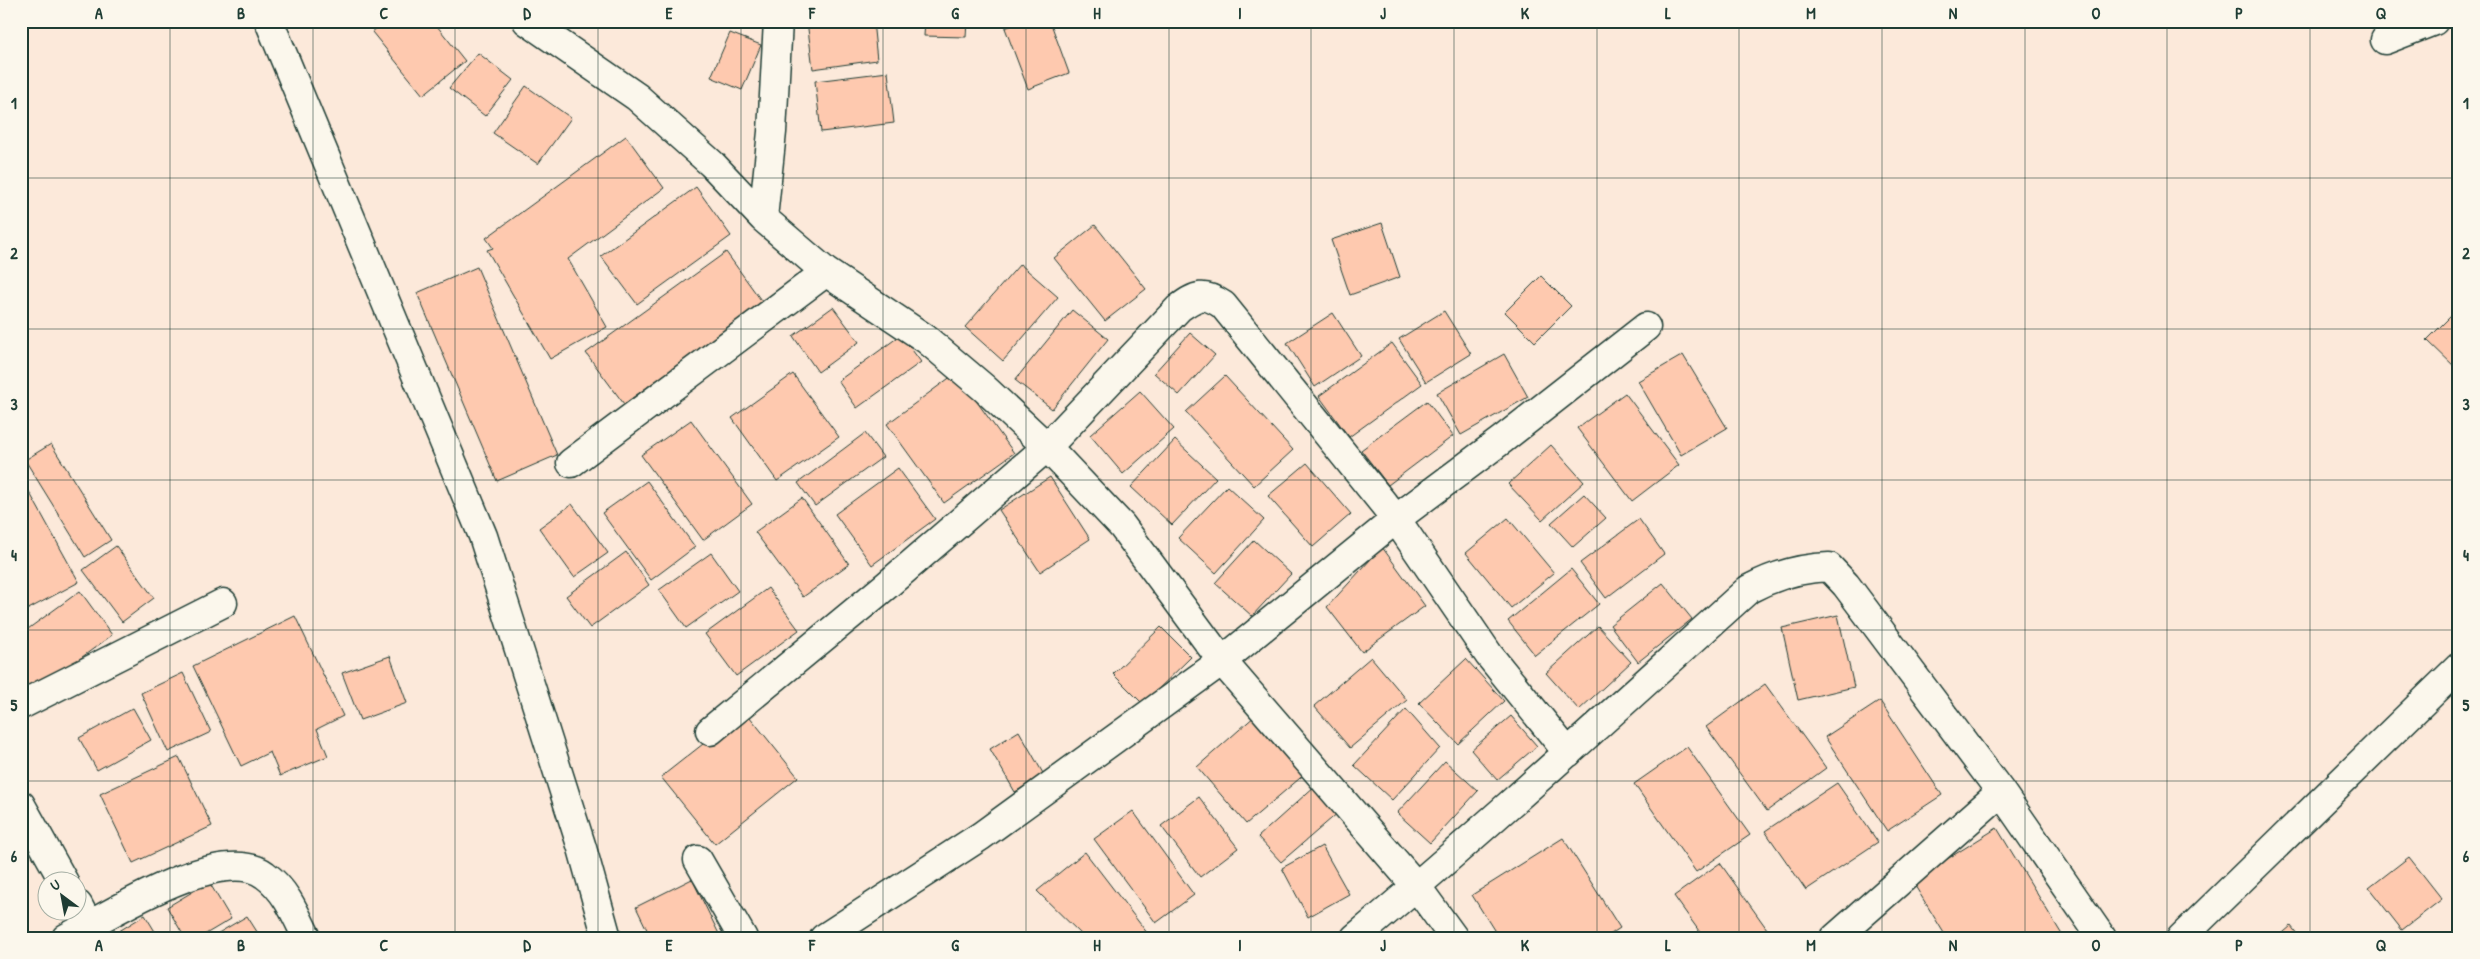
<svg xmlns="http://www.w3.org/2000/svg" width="2480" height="959" font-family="'Patrick Hand',sans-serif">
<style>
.building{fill:#fec9af;stroke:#1f3d34}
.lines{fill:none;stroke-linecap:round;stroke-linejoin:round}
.street-casing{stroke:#1f3d34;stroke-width:31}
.secondary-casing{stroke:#1f3d34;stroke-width:31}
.street{stroke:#fbf7ec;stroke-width:28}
.secondary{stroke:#fbf7ec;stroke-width:28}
.grid{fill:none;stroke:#1f3d34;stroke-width:1;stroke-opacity:0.55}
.neatline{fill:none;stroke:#1f3d34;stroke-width:2}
.grid-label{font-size:16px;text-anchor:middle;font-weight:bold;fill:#1f3d34}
</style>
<rect width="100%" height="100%" fill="#fce9da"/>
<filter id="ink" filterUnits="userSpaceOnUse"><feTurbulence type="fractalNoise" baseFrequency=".02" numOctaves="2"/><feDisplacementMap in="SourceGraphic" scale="10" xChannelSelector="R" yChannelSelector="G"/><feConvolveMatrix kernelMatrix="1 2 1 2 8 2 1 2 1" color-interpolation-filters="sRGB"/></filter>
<g filter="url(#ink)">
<path class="building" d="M386 21H433L465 61 423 95 372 32Z
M807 21H873L877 60 813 69Z
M925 21H967L966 37 924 36Z
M1023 21H1050L1069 73 1028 89 1005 28Z
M730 33 761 45 742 90 711 77Z
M478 53 513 80 485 116 449 88Z
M888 72 894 123 821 132 815 81Z
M526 86 571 118 538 164 493 133Z
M626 136 664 188 568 259 607 327 550 359 487 250 493 248 486 238Z
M696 187 731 236 637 304 601 256Z
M1382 223 1400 277 1350 295 1331 240Z
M1095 225 1146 289 1105 321 1054 258Z
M726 252 763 303 624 404 586 353Z
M1020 264 1058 297 1003 361 965 327Z
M477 267 557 455 497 481 417 293Z
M1541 276 1571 306 1535 342 1505 312Z
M833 307 859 342 818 372 793 336Z
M2459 308V367L2457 369 2427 340Z
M1072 310 1108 339 1052 409 1015 380Z
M1444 311 1471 354 1426 382 1399 339Z
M1333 313 1361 356 1315 387 1287 343Z
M1190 333 1215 355 1179 395 1154 373Z
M901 335 921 362 857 408 838 381Z
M1392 343 1422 384 1349 437 1319 396Z
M1504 354 1528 397 1461 435 1437 393Z
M1683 355 1727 428 1681 455 1638 381Z
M956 373 1014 453 944 503 887 424Z
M793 374 839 437 777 481 732 418Z
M1225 376 1293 450 1254 486 1186 412Z
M1140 391 1174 429 1123 474 1090 435Z
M1625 393 1679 465 1632 501 1577 428Z
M1427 401 1453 436 1388 485 1361 450Z
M691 420 752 504 703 540 641 455Z
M865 433 883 457 815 506 798 483Z
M1175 440 1216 478 1172 525 1131 487Z
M51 444 111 540 85 557 25 460Z
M1551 445 1584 482 1542 520 1508 484Z
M1307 463 1351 514 1313 547 1268 496Z
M898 468 935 519 872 565 835 514Z
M21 477 79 582 21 613Z
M1050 477 1090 539 1040 572 999 510Z
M647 481 695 547 651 580 602 513Z
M1227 486 1264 520 1216 573 1178 538Z
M1584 494 1606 518 1573 547 1551 523Z
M802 498 849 564 803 597 755 532Z
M572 504 608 553 574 577 539 528Z
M1508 518 1554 573 1511 608 1466 553Z
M1639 519 1664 554 1606 598 1580 563Z
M1254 540 1291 574 1252 616 1215 583Z
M116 546 154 598 122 622 83 570Z
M1382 547 1425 606 1362 652 1327 607Z
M626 552 649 585 590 628 566 596Z
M711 553 738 591 686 628 659 590Z
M1571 569 1599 604 1535 655 1508 621Z
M1663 583 1692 619 1638 662 1610 625Z
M768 588 799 630 736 676 705 634Z
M80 591 112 635 32 694 21 679V634Z
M1838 615 1854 687 1798 700 1782 628Z
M295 616 343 716 317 729 328 756 280 776 270 752 241 766 193 666Z
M1598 626 1631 662 1579 710 1546 673Z
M1161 627 1191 657 1143 704 1113 674Z
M390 656 407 703 360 720 342 673Z
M1371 657 1407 700 1350 748 1314 706Z
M1466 659 1504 701 1458 744 1419 703Z
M183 673 211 732 168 752 141 693Z
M1765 684 1826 768 1767 811 1706 727Z
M1880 701 1942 795 1887 831 1825 737Z
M133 708 151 740 97 770 79 738Z
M1406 709 1440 748 1392 800 1354 765Z
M745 711 798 777 715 844 661 777Z
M1256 715 1306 773 1246 824 1197 767Z
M1511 716 1537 746 1497 780 1471 750Z
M1019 731 1044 775 1015 792 990 749Z
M1687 747 1750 835 1696 872 1634 784Z
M179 757 212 826 133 863 100 794Z
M1445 761 1478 791 1430 843 1397 813Z
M1837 783 1878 842 1806 890 1765 831Z
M1316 785 1339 812 1281 862 1258 837Z
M1199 797 1238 848 1200 877 1161 826Z
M1133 811 1194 895 1156 923 1094 839Z
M1997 828 2064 938H1947L1912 881Z
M1563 838 1620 928 1605 938H1499L1472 895Z
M1322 846 1349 894 1308 917 1282 868Z
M1085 852 1151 938H1085L1037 891Z
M2409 857 2442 899 2402 930 2369 888Z
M1720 863 1767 929 1755 938H1704L1674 896Z
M692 879 721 938H651L636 907Z
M209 882 231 919 199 938H185L167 907Z
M145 915 159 938H108Z
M247 916 261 938H210Z
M2291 926 2300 938H2277Z"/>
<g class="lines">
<defs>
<path id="street" d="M269 21 483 536 582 848 607 938
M527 21 637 97 712 164 763 218 826 272 926 339 984 388 1047 447 1122 526 1222 661 1417 887 1454 938
M2385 40 2434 21
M763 218 772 132 778 21
M571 463 826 272
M21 705 223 603
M710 731 887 585 1047 447 1179 308C1197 295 1204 292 1223 305L1396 519 1489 655 1568 753
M21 805 64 882
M698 860 743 938
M78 905 89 926
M66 938C108 916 221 842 265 875 286 890 296 915 307 938
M824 938 981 836 1222 661 1396 519 1503 439 1646 327
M1355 938C1490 825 1619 706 1749 589 1775 575 1799 568 1829 567L1846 585 2001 792 2102 938
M1835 938 2001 792"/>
<path id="secondary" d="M2181 938 2459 667"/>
</defs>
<use href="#street" class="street-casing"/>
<use href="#secondary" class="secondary-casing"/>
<use href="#street" class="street"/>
<use href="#secondary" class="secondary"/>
</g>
</g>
<path class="grid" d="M170 21V938M313 21V938M455 21V938M598 21V938M741 21V938M883 21V938M1026 21V938M1169 21V938M1311 21V938M1454 21V938M1597 21V938M1739 21V938M1882 21V938M2025 21V938M2167 21V938M2310 21V938M21 178H2459M21 329H2459M21 480H2459M21 630H2459M21 781H2459"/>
<rect width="2480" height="959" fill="none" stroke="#fbf7ec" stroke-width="55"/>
<g transform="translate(62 896) rotate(328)"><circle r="24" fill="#fbf7ec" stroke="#a3ada2"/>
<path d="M0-4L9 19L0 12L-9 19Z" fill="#1f3d34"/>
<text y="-8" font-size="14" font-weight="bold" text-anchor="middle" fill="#1f3d34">U</text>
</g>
<rect x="28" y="28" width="2424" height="904" class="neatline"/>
<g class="grid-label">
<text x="99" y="19">A</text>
<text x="241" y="19">B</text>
<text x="384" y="19">C</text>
<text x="527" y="19">D</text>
<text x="669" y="19">E</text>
<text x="812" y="19">F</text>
<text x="955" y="19">G</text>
<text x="1097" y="19">H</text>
<text x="1240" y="19">I</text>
<text x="1383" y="19">J</text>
<text x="1525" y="19">K</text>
<text x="1668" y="19">L</text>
<text x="1811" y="19">M</text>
<text x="1953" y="19">N</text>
<text x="2096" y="19">O</text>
<text x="2239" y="19">P</text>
<text x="2381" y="19">Q</text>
<text x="14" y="109">1</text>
<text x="2466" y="109">1</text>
<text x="14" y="259">2</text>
<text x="2466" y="259">2</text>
<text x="14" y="410">3</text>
<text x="2466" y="410">3</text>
<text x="14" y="561">4</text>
<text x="2466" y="561">4</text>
<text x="14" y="711">5</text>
<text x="2466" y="711">5</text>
<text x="14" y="862">6</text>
<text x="2466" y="862">6</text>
<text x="99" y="951">A</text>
<text x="241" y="951">B</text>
<text x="384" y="951">C</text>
<text x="527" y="951">D</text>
<text x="669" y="951">E</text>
<text x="812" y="951">F</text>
<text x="955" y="951">G</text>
<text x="1097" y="951">H</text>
<text x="1240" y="951">I</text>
<text x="1383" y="951">J</text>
<text x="1525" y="951">K</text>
<text x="1668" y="951">L</text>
<text x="1811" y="951">M</text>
<text x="1953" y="951">N</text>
<text x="2096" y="951">O</text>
<text x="2239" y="951">P</text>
<text x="2381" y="951">Q</text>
</g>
</svg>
